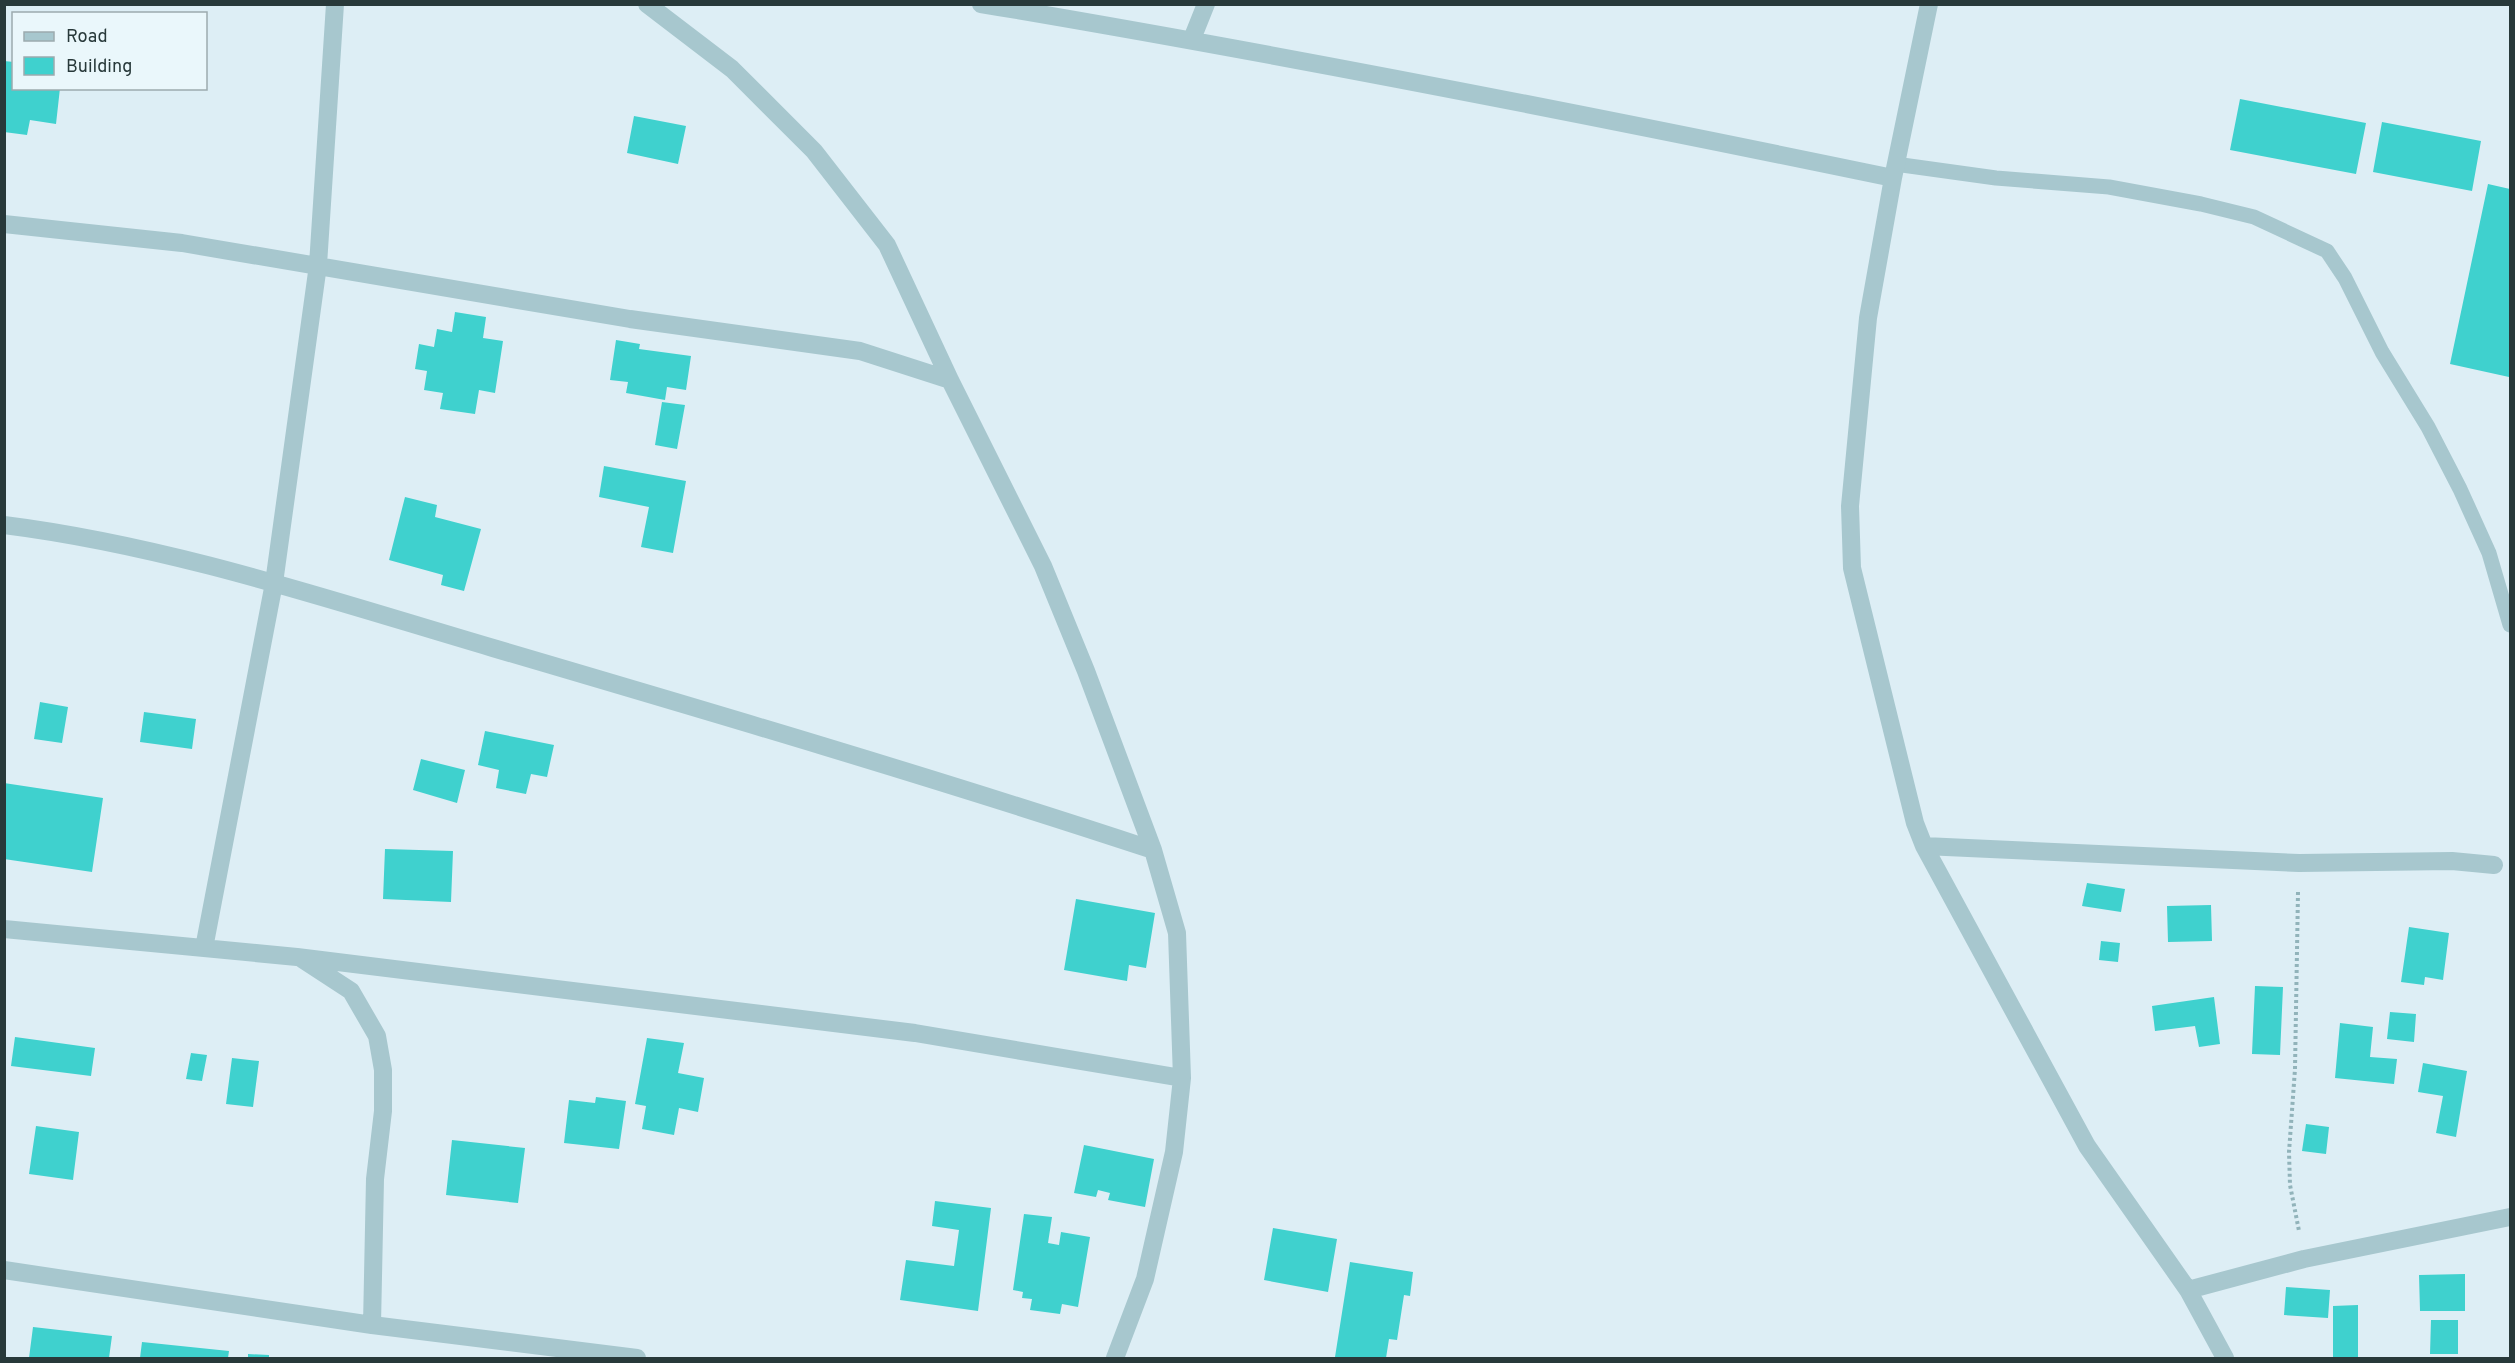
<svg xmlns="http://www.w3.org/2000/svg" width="2515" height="1363" font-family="Overpass,sans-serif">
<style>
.building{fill:#3fd1ce}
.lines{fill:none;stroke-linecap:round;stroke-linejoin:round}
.path{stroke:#91b3ba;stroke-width:4;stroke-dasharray:3 3;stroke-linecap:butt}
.lane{stroke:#a7c7ce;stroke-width:15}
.street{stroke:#a7c7ce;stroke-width:18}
</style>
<rect width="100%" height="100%" fill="#ddeef5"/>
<path class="building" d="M4 61 14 62V88H60L56 124 30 120 27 135 4 132Z
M2240 99 2366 123 2356 174 2230 150Z
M634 116 686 126 678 164 627 153Z
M2382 122 2481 141 2472 191 2373 172Z
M2488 184 2510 189 2509 377 2450 364Z
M455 312 486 317 483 338 503 341 495 393 479 390 475 414 440 409 443 393 424 390 427 371 415 369 419 344 434 347 437 329 452 332Z
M616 340 640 344 639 349 691 356 686 390 667 387 665 400 626 393 628 382 610 380Z
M662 402 685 405 677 449 655 445Z
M604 466 686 481 673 553 641 547 649 507 599 497Z
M405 497 437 505 435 517 481 529 464 591 441 585 443 575 389 560Z
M40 702 68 707 62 743 34 739Z
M144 712 196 719 192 749 140 742Z
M485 731 554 745 547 777 531 774 526 794 496 788 499 770 478 765Z
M421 759 465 770 457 803 413 790Z
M4 783 103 798 92 872 4 859Z
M385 849 453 851 451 902 383 899Z
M2087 883 2125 889 2121 912 2082 906Z
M1076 899 1155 913 1146 968 1129 965 1127 981 1064 970Z
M2211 905 2212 941 2168 942 2167 906Z
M2409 927 2449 933 2443 980 2425 977 2424 985 2401 982Z
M2101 941 2120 943 2118 962 2099 960Z
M2255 986 2283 987 2280 1055 2252 1054Z
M2214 997 2220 1044 2199 1047 2195 1026 2155 1031 2152 1006Z
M2390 1012 2416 1014 2414 1042 2387 1039Z
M2340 1023 2373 1027 2370 1057 2397 1059 2394 1084 2335 1078Z
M15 1037 95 1048 91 1076 11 1066Z
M647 1038 684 1043 678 1073 704 1078 698 1112 679 1108 674 1135 642 1129 646 1106 635 1104Z
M191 1053 207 1055 202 1081 186 1079Z
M232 1058 259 1061 253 1107 226 1104Z
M2423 1063 2467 1071 2456 1137 2436 1133 2443 1096 2418 1092Z
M596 1097 626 1101 619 1149 564 1143 569 1100 595 1103Z
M2306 1124 2329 1127 2326 1154 2302 1151Z
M36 1126 79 1132 73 1180 29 1174Z
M452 1140 525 1148 518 1203 446 1195Z
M1084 1145 1154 1159 1145 1207 1108 1200 1110 1193 1098 1190 1096 1197 1074 1193Z
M935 1201 991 1208 978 1311 900 1300 906 1260 954 1266 959 1230 932 1226Z
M1024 1214 1052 1217 1048 1243 1059 1245 1061 1232 1090 1237 1078 1307 1062 1304 1060 1314 1030 1310 1032 1299 1022 1298 1023 1292 1013 1290Z
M1273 1228 1337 1239 1328 1292 1264 1280Z
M1350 1262 1413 1272 1410 1296 1404 1295 1397 1340 1389 1339 1386 1358 1335 1357Z
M2465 1274V1311H2420L2419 1275Z
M2286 1287 2330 1290 2328 1318 2284 1315Z
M2358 1305V1357H2333V1306Z
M2431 1320H2458V1354H2430Z
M33 1327 112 1336 109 1358H29Z
M142 1342 229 1351 228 1358H140Z
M248 1354 269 1355V1358H248Z"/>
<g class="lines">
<path class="path" d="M2298 892 2295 1069 2289 1152 2290 1185 2299 1231"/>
<path class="lane" d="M1895 164 1996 178 2109 187 2201 204 2254 217 2327 251 2345 278 2382 352 2428 427 2460 489 2489 553 2510 625"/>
<path class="street" d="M647 4 732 69 814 151 887 245 950 380 1043 566 1086 671 1153 850 1177 933 1182 1078 1174 1152 1145 1279 1115 1358
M981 4C1286 55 1589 115 1893 178
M1929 4 1893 178 1868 318 1850 506 1852 568 1915 823 1924 846 2087 1146 2188 1290 2225 1358
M1192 39 1206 4
M4 224 182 243 630 319 860 351 950 380
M4 525C171 546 333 601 493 648 714 713 935 778 1153 850
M1924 846 2299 863 2452 861 2494 865
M4 929 297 957 915 1033 1182 1078
M204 948 274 583 318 265 335 4
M302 959 351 991 377 1036 383 1070V1111L375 1179 372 1325
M4 1270 372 1325 637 1358
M2188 1290 2304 1259 2510 1217"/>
</g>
<rect width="2515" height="1363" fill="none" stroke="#28393a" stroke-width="12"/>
<rect x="12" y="12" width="195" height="78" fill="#eaf7fb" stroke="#9cabae" stroke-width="1.5"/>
<rect x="24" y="32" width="30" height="9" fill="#a7c7ce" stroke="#9cabae" stroke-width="1.5"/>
<text x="66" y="42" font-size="18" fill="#28393a">Road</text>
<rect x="24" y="57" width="30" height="18" fill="#3fd1ce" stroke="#9cabae" stroke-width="1.5"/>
<text x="66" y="72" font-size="18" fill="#28393a">Building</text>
</svg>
